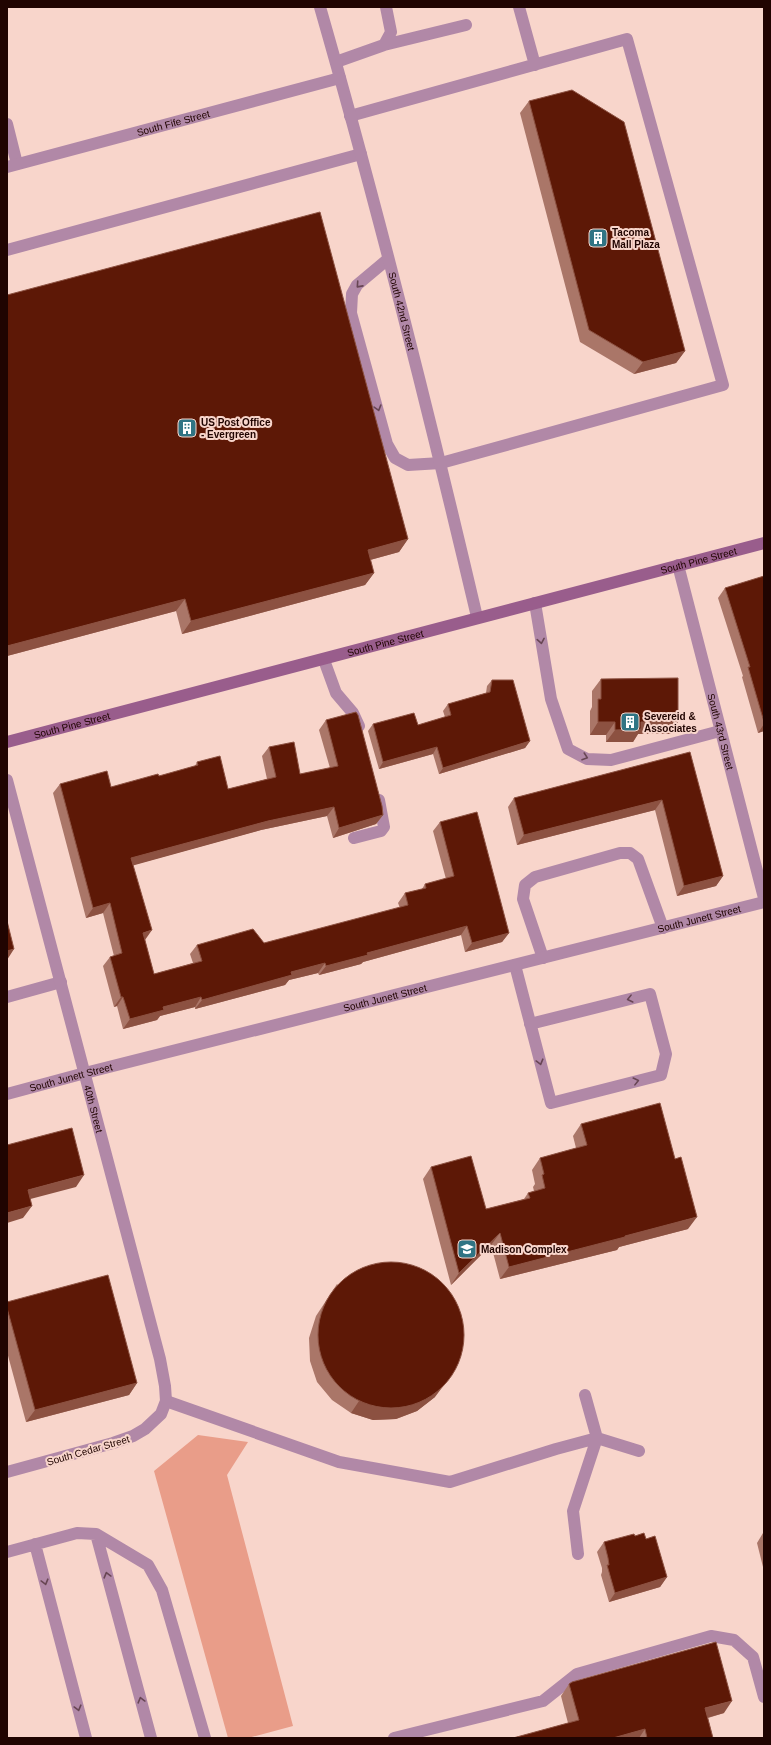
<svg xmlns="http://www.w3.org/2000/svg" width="771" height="1745" font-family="Helvetica,sans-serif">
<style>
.green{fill:#e99d89}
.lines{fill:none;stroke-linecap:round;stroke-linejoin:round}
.lane{stroke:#b188a7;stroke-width:12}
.street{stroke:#b188a7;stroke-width:12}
.secondary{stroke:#995d8c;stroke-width:12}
.wall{fill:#aa7668}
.shaded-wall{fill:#8c5141}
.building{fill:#5d1806;stroke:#8c5141}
.oneway{stroke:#684654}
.labels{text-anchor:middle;stroke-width:4;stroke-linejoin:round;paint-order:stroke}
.street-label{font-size:10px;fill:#200401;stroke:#f8d5cb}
.poi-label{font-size:10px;font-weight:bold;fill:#200401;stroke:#f8d5cb;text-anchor:start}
</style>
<rect width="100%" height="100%" fill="#f8d5cb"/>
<path class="green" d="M198 1435 248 1442 227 1475 293 1726 248 1738H228L154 1471Z"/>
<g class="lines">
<path class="lane" d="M519 7 535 65
M384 45 466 25
M336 62 384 45 391 32 386 7
M350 116 627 39 723 385 441 463 408 465 395 458 387 444 351 313 352 294 357 285 388 259
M7 250 361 154
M535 603 551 699 568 749 587 759 611 760 720 731
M324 660 336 693 353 713 359 726
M354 838 381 831 384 827 379 800
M543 958 523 899 525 885 535 877 620 853H630L638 859 663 928
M515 965 551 1103 661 1075 666 1054 650 994 530 1024
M7 997 61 982
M166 1401 339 1462 450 1482 556 1449 597 1438 639 1451
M96 1534 151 1738
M35 1544 86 1738
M7 1552 77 1533 96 1534 148 1565 162 1590 205 1738
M578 1554 573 1511 597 1438 585 1395
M394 1738 543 1701 577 1674 711 1636 734 1640 753 1657 764 1697"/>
<g class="street">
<path id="s1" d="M320 7C378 209 429 413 477 617"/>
<path d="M7 124 17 164"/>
<path id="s2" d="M7 167 340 78"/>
<path id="s3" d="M678 565 764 898"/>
<path id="s4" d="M7 780 160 1359 165 1386 166 1401 161 1414 145 1429 133 1436 113 1443 7 1472"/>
<path id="s5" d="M7 1094 85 1073 764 902"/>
</g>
<path class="secondary" id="s6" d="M7 742 764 543"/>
</g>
<path class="wall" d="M529 101 685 351 676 363 634 374 580 342 520 113Z
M7 295 408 539 399 552 370 560 374 573 365 585 182 634 176 611 7 656Z
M764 576V731L758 733 742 677 743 676 718 598 725 588Z
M601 679 678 722 670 734H638L633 742H606V735H590V711L592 707V691Z
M492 680 530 741 525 748 439 774 433 754 379 769 368 731 373 724 418 725 445 717 443 711 448 704 486 693 487 686Z
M326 720 383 815 376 824 333 838 327 816 261 830 133 865 145 940 154 974 193 963 190 954 197 945 264 943 400 908 398 903 405 893 422 889 425 884 446 879 433 831 440 822 509 933 502 942 465 952 461 935 363 962 361 964 319 975 318 973 289 980 285 985 195 1009V1007L160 1016 157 1020 123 1029 117 1006 114 1007 103 966 110 957 114 956 103 913 86 918 53 793 60 784 111 787 159 776 195 766 197 762 228 789 267 779 262 756 269 747 300 774 330 768 319 730Z
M690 752 723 876 716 886 677 896 655 810 517 845 508 807 514 798Z
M581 1124 688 1229 619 1247 617 1250 500 1279 491 1245 451 1285 423 1179 431 1167 486 1209 524 1199 528 1193 534 1191 533 1187 535 1184 532 1170 540 1158 576 1148 573 1136Z
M337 1284 435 1397 417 1411 396 1419 373 1420 351 1413 332 1400 317 1382 310 1361 309 1338 316 1316Z
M7 1302 137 1383 129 1395 26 1422 7 1352Z
M763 1533H764V1571L757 1543Z
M635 1536 646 1539 667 1577 660 1587 609 1602 601 1575 602 1572V1568L597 1552 604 1542Z
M569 1684 724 1713 708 1718 713 1738H513L568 1723 561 1696Z"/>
<path class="shaded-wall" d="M685 351 676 363 634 374 643 362Z
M408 539 399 552 359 563 368 550Z
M374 573 365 585 182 634 191 621Z
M185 599 176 611 7 656V646Z
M598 722H615L606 735H590Z
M641 722H678L670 734H638L633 742H606L615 730Z
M764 724V731L758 733Z
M530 741 525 748 439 774 443 768Z
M437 747 433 754 379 769 383 762Z
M662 800 655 810 517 845 524 835Z
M334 807 327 816 261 830 124 868 131 858 268 821Z
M383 815 376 824 333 838 339 828Z
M723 876 716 886 677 896 684 886Z
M110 903 103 913 86 918 93 908Z
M467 926 461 935 363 962 361 964 319 975 326 966 367 953Z
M152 930 145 940 136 942 143 933Z
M509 933 502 942 465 952 472 943Z
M14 949 7 960V951Z
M325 963 318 973 289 980 285 985 195 1009 202 1000 291 972Z
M121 997H123L117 1006 114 1007Z
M201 997 195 1007 160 1016 157 1020 123 1029 130 1019 163 1007Z
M84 1175 76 1187 19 1202 28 1190Z
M32 1206 23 1218 7 1223V1213Z
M697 1217 688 1229 619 1247 617 1250 500 1279 509 1267Z
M500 1233 491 1245 451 1285 459 1273Z
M137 1383 129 1395 26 1422 35 1410Z
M444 1385 435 1397 417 1411 396 1419 373 1420 351 1413 359 1401Z
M667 1577 660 1587 609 1602 615 1593Z
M732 1701 724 1713 696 1721 705 1708Z
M645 1729 639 1738H613Z"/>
<path class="building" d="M572 90 624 122 685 351 643 362 589 330 529 101Z
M320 212 408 539 368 550 374 573 191 621 185 599 7 646V295Z
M764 576V722L748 667H750L725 588Z
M678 678V722H641V729L615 730V722H598V699H601V679Z
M492 680H513L530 741 443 768 437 747 383 762 373 724 414 713 418 725 451 715 448 704 490 692Z
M356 712 358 715 382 806 383 815 339 828 334 807 268 821 131 858 152 930 143 933 154 974 202 961 197 945 253 929 264 943 408 905 405 893 426 888 425 884 454 876 440 822 477 812 509 933 472 943 467 926 367 953 368 955 326 966 325 963 291 972 292 975 202 1000 201 997 163 1007 164 1010 130 1019 123 997H121L110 957 122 953 110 903 93 908 60 784 107 771 111 787 158 774 159 776 198 765 197 762 220 756 228 789 276 777 269 747 294 742 300 774 338 766 326 720Z
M690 752 723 876 684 886 662 800 524 835 514 798Z
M7 921 14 949 7 951Z
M660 1103 675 1159 681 1157 697 1217 625 1236V1237L509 1267 500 1233 459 1273 431 1167 471 1156 486 1209 530 1198 528 1193 545 1188 542 1175 544 1174 540 1158 587 1145 581 1124Z
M72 1128 84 1175 28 1190 32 1206 7 1213V1145Z
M318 1335a73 73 0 1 1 146 0a73 73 0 1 1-146 0Z
M108 1275 137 1383 35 1410 7 1308V1302Z
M644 1533 646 1539 655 1536 667 1577 615 1593 607 1565H609L608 1558 604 1542 634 1534 635 1536Z
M716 1642 732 1701 705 1708 713 1738H647L645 1729 613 1738H513L579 1720 569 1684 572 1682Z"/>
<defs><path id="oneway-chevron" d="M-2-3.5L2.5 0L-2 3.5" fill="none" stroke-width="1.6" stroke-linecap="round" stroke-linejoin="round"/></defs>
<g class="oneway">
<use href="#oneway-chevron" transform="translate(359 285) rotate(132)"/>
<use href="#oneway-chevron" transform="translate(378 408) rotate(74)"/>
<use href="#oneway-chevron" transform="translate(541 641) rotate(80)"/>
<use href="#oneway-chevron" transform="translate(585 757) rotate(19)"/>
<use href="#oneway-chevron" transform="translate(630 999) rotate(166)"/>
<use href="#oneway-chevron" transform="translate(540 1062) rotate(75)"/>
<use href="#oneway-chevron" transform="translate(636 1081) rotate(-14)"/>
<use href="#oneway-chevron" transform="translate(107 1575) rotate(-105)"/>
<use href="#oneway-chevron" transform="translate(45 1582) rotate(75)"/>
<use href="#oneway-chevron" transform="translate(141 1700) rotate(-105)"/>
<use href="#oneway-chevron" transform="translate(78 1708) rotate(75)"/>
</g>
<defs>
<symbol id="building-square" viewBox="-11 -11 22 22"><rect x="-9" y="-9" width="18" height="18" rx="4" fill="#307484" stroke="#f8d5cb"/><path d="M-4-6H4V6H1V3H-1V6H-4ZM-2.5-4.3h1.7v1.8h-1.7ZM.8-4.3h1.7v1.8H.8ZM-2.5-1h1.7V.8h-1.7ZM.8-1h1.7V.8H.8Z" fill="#fff"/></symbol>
<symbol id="school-square" viewBox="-11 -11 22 22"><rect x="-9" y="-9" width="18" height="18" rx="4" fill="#307484" stroke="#f8d5cb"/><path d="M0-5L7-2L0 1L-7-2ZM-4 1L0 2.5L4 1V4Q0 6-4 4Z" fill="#fff"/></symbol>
</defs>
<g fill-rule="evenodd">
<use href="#building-square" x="587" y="227" width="22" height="22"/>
<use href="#building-square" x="176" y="417" width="22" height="22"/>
<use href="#building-square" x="619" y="711" width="22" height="22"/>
<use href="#school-square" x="456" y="1238" width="22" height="22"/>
</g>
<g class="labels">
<g class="street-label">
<text dy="4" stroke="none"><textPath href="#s2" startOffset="172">South Fife Street</textPath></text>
<text dy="4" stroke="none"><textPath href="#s1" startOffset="315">South 42nd Street</textPath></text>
<text dy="4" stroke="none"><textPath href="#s6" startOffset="715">South Pine Street</textPath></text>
<text dy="4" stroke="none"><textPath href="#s6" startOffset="391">South Pine Street</textPath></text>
<text dy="4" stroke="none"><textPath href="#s6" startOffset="67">South Pine Street</textPath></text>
<text dy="4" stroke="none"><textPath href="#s3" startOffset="172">South 43rd Street</textPath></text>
<text dy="4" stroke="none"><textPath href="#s5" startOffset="714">South Junett Street</textPath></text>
<text dy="4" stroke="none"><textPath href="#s5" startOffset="390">South Junett Street</textPath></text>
<text dy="4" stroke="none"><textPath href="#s5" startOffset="66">South Junett Street</textPath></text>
<text dy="4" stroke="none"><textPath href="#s4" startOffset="340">40th Street</textPath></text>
<text transform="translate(88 1450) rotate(-16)" y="4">South Cedar Street</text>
</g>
<g class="poi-label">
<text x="612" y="236">Tacoma<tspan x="612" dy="12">Mall Plaza</tspan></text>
<text x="201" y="426">US Post Office<tspan x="201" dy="12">- Evergreen</tspan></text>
<text x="644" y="720">Severeid &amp;<tspan x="644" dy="12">Associates</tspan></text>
<text x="481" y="1253">Madison Complex</text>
</g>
</g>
<rect width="771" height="1745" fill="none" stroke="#200401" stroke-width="16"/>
</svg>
